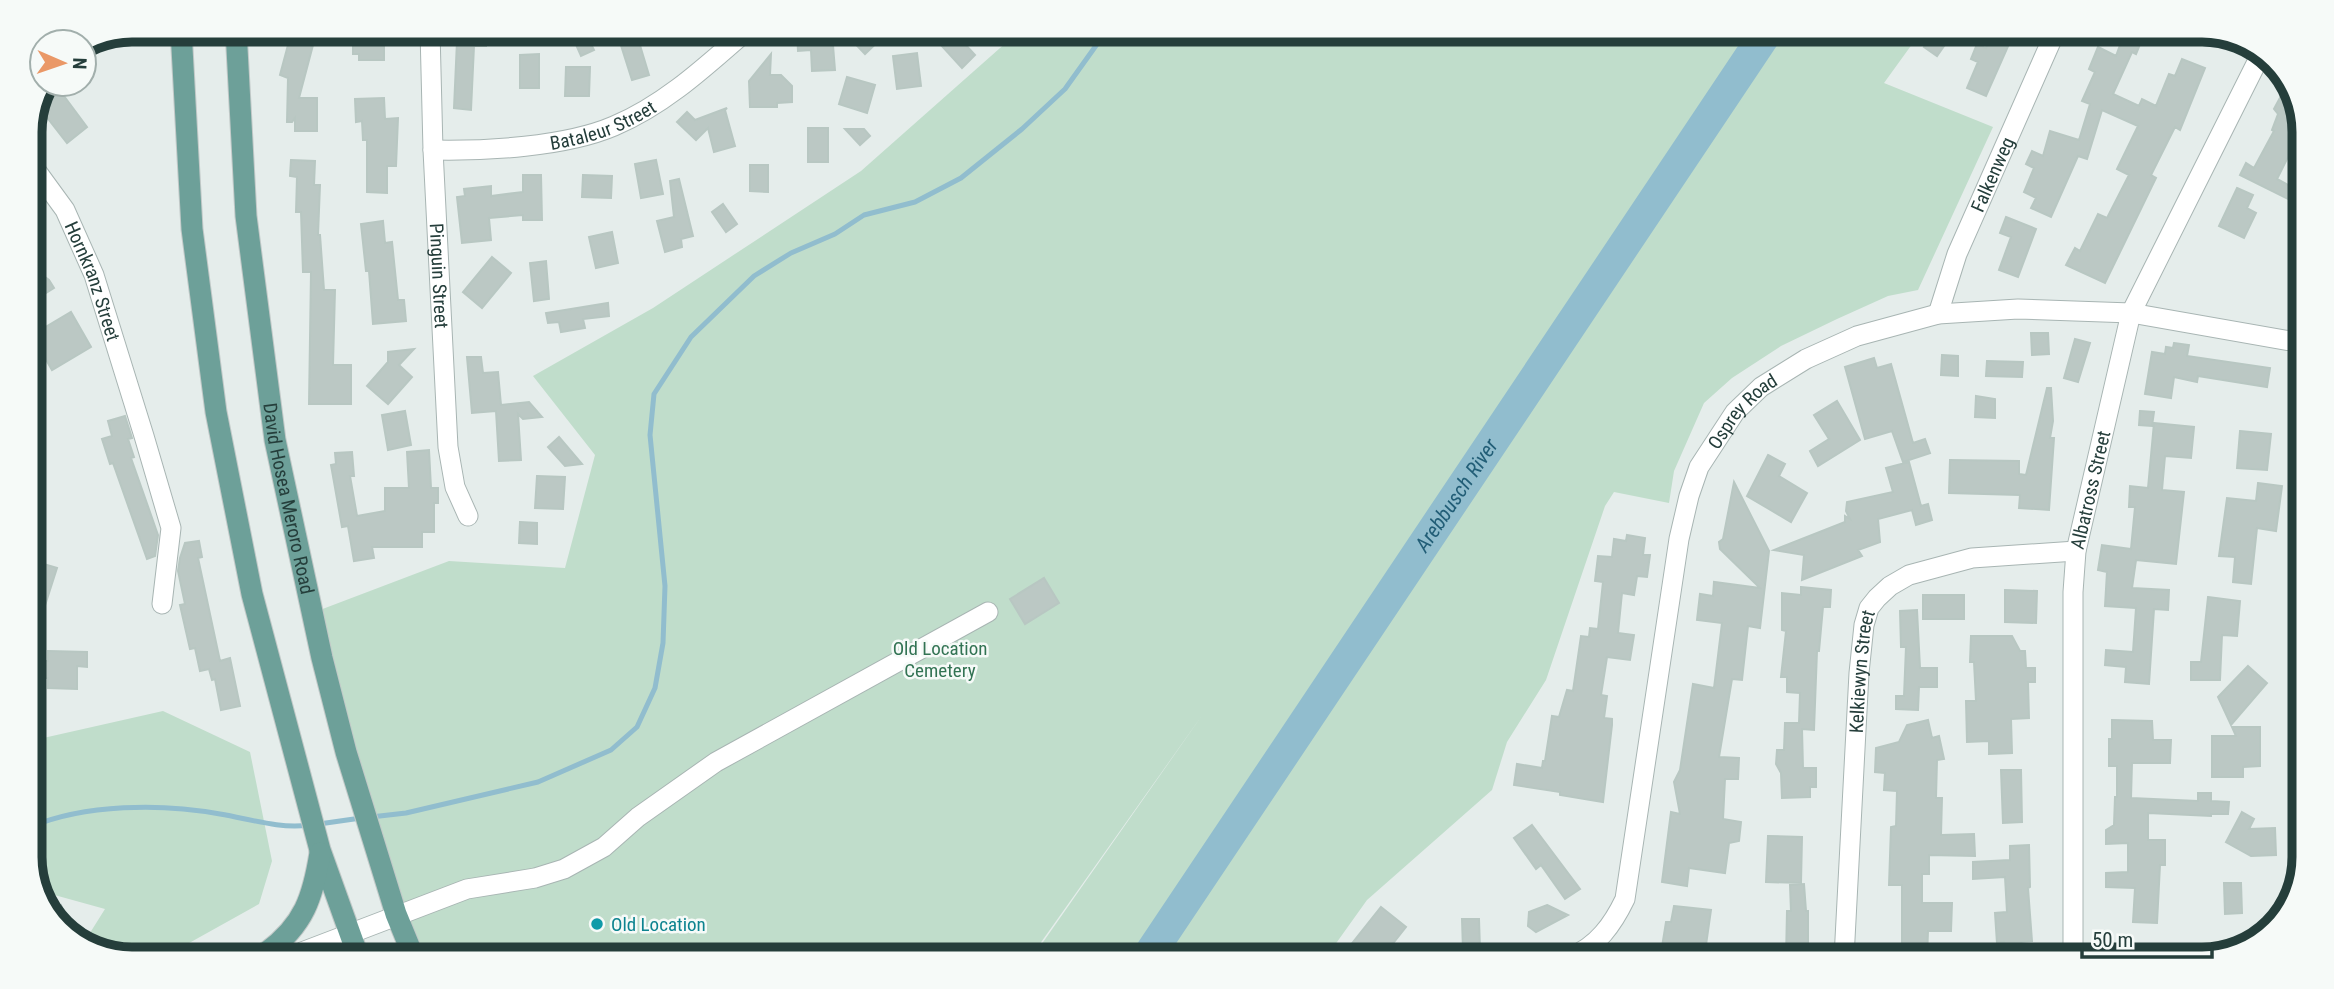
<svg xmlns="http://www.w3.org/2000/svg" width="2334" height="989" font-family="'Roboto Condensed',sans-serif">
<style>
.green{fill:#c0ddcb}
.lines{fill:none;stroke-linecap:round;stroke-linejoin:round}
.stream{stroke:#91bdce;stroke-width:5}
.river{stroke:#91bdce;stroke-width:32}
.building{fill:#bbc8c4;stroke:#b8c7c2;stroke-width:2}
.minor-casing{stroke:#a8b5b3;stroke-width:21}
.major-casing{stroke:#c2c9c8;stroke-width:23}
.minor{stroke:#fff;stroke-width:19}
.major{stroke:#6da099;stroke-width:21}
.culture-dot{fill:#0f9aa8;stroke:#f6faf8;stroke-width:2.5}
.labels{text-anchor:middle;stroke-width:5;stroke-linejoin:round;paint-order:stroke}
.street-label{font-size:19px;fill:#253e3b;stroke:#f6faf8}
.park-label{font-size:19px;fill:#327353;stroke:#f6faf8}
.culture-label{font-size:19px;fill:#0d838f;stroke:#f6faf8;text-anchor:start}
.water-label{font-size:21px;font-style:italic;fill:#225e77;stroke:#f6faf8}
.rim{fill:none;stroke:#253e3b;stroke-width:9}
</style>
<rect width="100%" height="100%" fill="#e5edeb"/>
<path class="green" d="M1017 33 1918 36 1884 83 1993 127 1918 290 1888 296 1837 319 1781 346 1732 378 1704 403 1674 471 1669 503 1614 492 1605 506 1546 680 1507 742 1492 790 1367 900 1327 956 1034 955 1203 714 1032 955 412 953 312 613 449 561 565 568 595 455 533 376 653 308 861 171Z
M163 711 250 752 272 861 259 904 173 952H94L83 944 105 909 40 891 30 864V741Z"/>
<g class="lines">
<path class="stream" d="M371 817 406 813 538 782 611 750 637 727 655 688 663 643 665 586 650 435 654 394 691 337 754 276 791 253 835 234 864 215 915 202 961 178 1022 129 1065 89 1105 33
M319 824 361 818
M30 827C85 804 161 803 220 814 250 819 279 829 309 825"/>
<path class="river" id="s1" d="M1149 955 1764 36"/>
</g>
<path class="building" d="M292 30H317L299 98H317V131H295V118L292 122H287L288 78 280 75Z
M353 31H384V60H359V54H353Z
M468 31H486V46H474L471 110 454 108 457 41H468Z
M636 32 649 75 632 80 618 36Z
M797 32H817V35L832 33 835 70 812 71 811 50 798 51Z
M844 32H888L865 54Z
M930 33H963V42L975 55 962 68Z
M586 34 594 50 581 56 574 40Z
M1932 36H1951L1937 56 1924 47Z
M1991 37 2009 44 1986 96 1967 88 1978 62 1971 59 1977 44 1986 48Z
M2123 37H2143L2136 54 2132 52 2113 94 2139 106 2142 99 2156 106 2169 74 2175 76 2182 59 2205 68 2180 130 2175 127 2151 175 2156 178 2105 283 2066 265 2075 248 2080 251 2098 214 2107 218 2129 175 2117 169 2138 126 2102 110 2087 159 2078 156 2051 217 2031 208 2036 198 2024 192 2034 168 2026 164 2032 151 2043 156 2050 131 2079 140 2090 104 2082 101 2095 72 2089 69 2098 47 2116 56Z
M917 53 921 86 897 89 893 56Z
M539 54V88H520V55Z
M771 54 770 75H781L792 86V102L777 103V107H750L749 81Z
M566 67H590L589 96H565Z
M847 77 875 85 867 113 839 104Z
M2289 81 2304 125 2277 179 2301 192 2296 203 2240 175 2246 163 2254 168 2274 131 2272 130 2278 114 2274 109Z
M49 84H55L87 127 67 143 39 107Z
M384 98 385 119 398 118 396 166H387V193L367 192V140H363L362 121 356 122 355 99Z
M727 108 725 110 735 146 714 152 708 128 696 140 677 122 687 112 695 120Z
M808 128H828V162H808Z
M845 129H864L870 136 860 145Z
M291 160 315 161 314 185H320L318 235H320L324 290H335L333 365H351V404H309L311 272H303L301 212H296L297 177 290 176Z
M656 160 663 194 641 198 635 164Z
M750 165H768V192L750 191Z
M523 175H541L542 220H523V215L489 218 491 240 462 243 457 197 465 196 464 189 491 186V196L523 192Z
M583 175 612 176 611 198 582 197Z
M679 179 693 236 681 239 682 247 665 252 657 221 674 217 670 181Z
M2237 188 2253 195 2247 208 2256 213 2244 238 2219 226Z
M723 204 737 224 726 232 712 212Z
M2006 217 2036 229 2018 277 1999 270 2011 237 2000 233Z
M383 221 385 243 392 242 398 300H404L406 321 373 324 369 271H366L361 224Z
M612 232 618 263 596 268 589 237Z
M492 257 511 273 482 308 463 292Z
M546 261 549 299 534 301 530 263Z
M30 266 49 280 54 288 30 303Z
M608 303 609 316 583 319 585 328 561 332 559 322 548 323 546 313Z
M71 312 91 347 52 370 32 335Z
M2031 333H2048L2049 354 2032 355Z
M2075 339 2090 343 2078 382 2064 378Z
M2174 343 2189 345 2187 356 2270 368 2267 387 2198 376 2197 382 2174 377 2171 398 2145 394 2152 352 2165 354 2166 347 2173 348Z
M414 349 399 365 412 377 388 404 367 386 388 362V352Z
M1942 355 1958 356V376L1941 375Z
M467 357H481L483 373 498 372 501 405 529 402 542 417 523 419 518 414 521 460 499 461 496 411 472 413Z
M1874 358 1877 368 1891 364 1913 443 1925 439 1930 453 1903 462 1892 431 1865 439 1845 367Z
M1987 361 2023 362 2022 377 1986 376Z
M2047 388H2051L2053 421 2050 438H2054L2049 510 2019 508 2020 495 1949 493 1950 460 2019 461V474L2026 475Z
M1976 396 1995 399V418L1975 417Z
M1837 401 1860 440 1818 466 1810 451 1829 439 1814 415Z
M405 411 411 445 388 450 382 415Z
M2140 411 2154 412 2152 426 2139 425Z
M125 416 132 438 128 439 134 457 131 458 158 535 155 556 147 559 113 463 110 464 102 439 112 436 108 421Z
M2154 423 2194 427 2191 458 2165 456 2162 490 2184 492 2176 564 2136 560 2132 588 2169 590 2168 610 2154 609 2149 684 2125 682 2126 667 2105 665 2106 650 2133 652 2136 608 2105 606 2107 572 2098 570 2102 545 2131 549 2135 507H2129L2130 486 2148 488Z
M2240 431 2271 434 2267 470 2237 468Z
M559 437 582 464 565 466 548 447Z
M429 450 431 488H438V503H434V532H422V547H372L374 558 354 561 348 526 342 527 331 465 336 464 335 453 352 452 354 476H350L357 516 385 511V488H409L407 452Z
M1768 455 1785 464 1779 476 1807 493 1791 522 1747 496Z
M1909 462 1921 506 1928 504 1932 520 1916 525 1912 510 1878 519 1880 542 1858 550 1862 556 1802 580 1804 555 1774 550 1845 522V516L1850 519 1846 511 1847 502 1893 492 1886 468Z
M537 476 565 477 563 509 535 508Z
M1734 482 1769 551 1760 628 1748 626 1742 680 1732 679 1719 757 1739 758 1738 779H1725L1723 819 1741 822 1739 841 1729 843 1725 873 1689 868 1687 886 1662 882 1671 812 1680 814 1674 782 1680 770 1693 684 1714 688 1722 623 1697 620 1700 594 1713 596 1714 582 1760 588 1720 549 1719 542 1723 539Z
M2258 483 2282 486 2276 531 2257 528 2251 584 2233 582 2235 557 2219 556 2227 498 2256 501Z
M520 522 537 523V544L519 543Z
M1627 535 1645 538 1643 555H1650L1647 577 1637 576 1634 595 1622 593 1618 633 1634 635 1630 660 1607 657 1601 695 1607 696 1604 718 1612 719V725L1603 802 1560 795V792L1514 785 1517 764 1542 768 1543 761H1545L1552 716 1559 717 1567 690 1573 691 1581 636 1589 637 1590 628 1598 629 1603 582 1595 581 1598 556 1612 557 1614 539 1626 541Z
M199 541 202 557 198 558 220 661 230 658 240 706 221 710 215 679 212 680 209 669 200 671 195 648 190 649 180 605 185 604 178 571 180 558 185 543Z
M30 560 57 568 33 643H30Z
M1044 578 1059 603 1025 624 1010 599Z
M1801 587 1831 590 1830 607H1823L1819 651H1817L1814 730 1802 729 1803 768H1816V787H1810V797L1782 798 1781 773 1776 764 1777 750H1784L1785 723H1799L1800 693 1787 692V677H1781L1786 631 1782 630V593L1801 595Z
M2005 590 2037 591 2036 623 2005 622Z
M1923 595H1964V619H1923Z
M2208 597 2240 601 2237 636 2222 635 2220 680H2191V662H2201Z
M1917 610 1920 668H1937V687H1919L1918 710 1896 709V696H1904L1906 647H1901L1900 611Z
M1971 636H2012L2020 651H2025L2026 668H2035V682H2028L2029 718 2011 719 2012 753 1989 754V741L1967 742 1966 701H1976L1974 662H1970Z
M48 651 87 652V667L77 666V689L48 688V678H30V661H48Z
M2248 666 2267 683 2231 725 2218 697Z
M1928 720 1932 738 1939 736 1944 759 1937 760 1936 798H1942L1941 835 1974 834 1975 856 1929 855V874H1922V903H1952L1951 931H1928L1927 958H1895V945H1902V885H1889L1891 827 1896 826 1897 791 1884 790 1885 773 1875 772 1876 748 1899 742 1907 725Z
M2112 720 2152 721 2153 740H2171L2170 763H2132L2131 798 2198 801V793H2211V801L2229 802 2228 814H2211V816L2148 813V840H2165V865H2160L2157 923 2133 922 2135 888 2106 887V873L2128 872V843L2106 844V830L2114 825 2115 797H2117V766H2109V739H2112Z
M2232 727H2260V766L2243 767V777H2212V736H2236Z
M2001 770H2021L2022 822 2003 823Z
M2242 812 2254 819 2249 829 2275 828 2276 855 2251 856 2226 842Z
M1532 825 1580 889 1565 899 1541 865 1536 869 1514 838Z
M1768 836 1802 837 1801 883 1766 882Z
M2029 845 2030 887 2028 888 2032 941 2021 942 2022 959H2006L2004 942 1997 943 1995 913 2007 912 2005 877 1973 879V862L2010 860V846Z
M2224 883H2241L2242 913 2225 914Z
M1804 884 1806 911H1808V958H1786L1787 911H1791L1790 885Z
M61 905 72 935 51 919 48 910Z
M1547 905 1568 915 1536 932 1528 926 1529 912Z
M1674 906 1711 910 1705 952 1662 947 1666 922H1671Z
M1381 907 1406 927 1383 956H1342Z
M1462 919H1479L1480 950H1463Z"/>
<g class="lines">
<defs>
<g id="minor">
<path id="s2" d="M430 31 433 150 448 447 455 487 468 516"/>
<path id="s3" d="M433 150C486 151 565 147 614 126 664 105 705 67 745 32"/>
<path id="s4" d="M30 162 65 210 94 275 144 436 171 528 162 604"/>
<path id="s5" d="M1938 314 1957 254 2053 37"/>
<path d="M302 952 467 889 535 878 564 869 604 847 638 817 716 762 988 612"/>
<path id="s6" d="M1570 957C1597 947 1613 924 1625 899L1679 539 1689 496 1699 467 1735 412 1761 387 1806 359 1857 336 1938 314 2018 309 2131 313 2302 343"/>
<path id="s7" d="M1844 958 1859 673 1864 625 1869 608 1877 598 1890 586 1909 575 1972 558 2076 551"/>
<path id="s8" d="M2073 959V592L2076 551 2131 313 2261 54"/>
</g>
<g id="major">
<path d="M181 30 192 229 216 412 252 594 320 850 357 953"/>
<path id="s9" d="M236 30 246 216 275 440 322 658 346 752 396 914 412 953"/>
<path d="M267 952C304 925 313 897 320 853"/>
</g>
</defs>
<use href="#minor" class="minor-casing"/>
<use href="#major" class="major-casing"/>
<use href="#minor" class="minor"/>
<use href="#major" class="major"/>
</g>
<circle class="culture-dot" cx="597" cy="924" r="7"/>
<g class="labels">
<g class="street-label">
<text dy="7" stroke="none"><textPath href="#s3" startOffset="173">Bataleur Street</textPath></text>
<text dy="7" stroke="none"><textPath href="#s5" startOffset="150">Falkenweg</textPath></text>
<text dy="7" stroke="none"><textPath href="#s2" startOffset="245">Pinguin Street</textPath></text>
<text dy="7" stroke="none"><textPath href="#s4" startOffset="136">Hornkranz Street</textPath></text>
<text dy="7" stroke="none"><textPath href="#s6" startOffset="592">Osprey Road</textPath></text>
<text dy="7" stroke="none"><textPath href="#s8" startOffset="471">Albatross Street</textPath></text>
<text dy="7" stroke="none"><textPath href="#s9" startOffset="472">David Hosea Meroro Road</textPath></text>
<text dy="7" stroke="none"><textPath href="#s7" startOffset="287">Kelkiewyn Street</textPath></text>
</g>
<g class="park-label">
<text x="940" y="655">Old Location<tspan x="940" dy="22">Cemetery</tspan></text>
</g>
<g class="culture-label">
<text x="611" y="931">Old Location</text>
</g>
<g class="water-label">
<text dy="7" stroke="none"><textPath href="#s1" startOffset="553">Arebbusch River</textPath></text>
</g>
</g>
<path d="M0 0H2334V989H0ZM132 42H2202A90 90 0 0 1 2292 132V857A90 90 0 0 1 2202 947H132A90 90 0 0 1 42 857V132A90 90 0 0 1 132 42Z" fill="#f6faf8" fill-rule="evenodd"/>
<path class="rim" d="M132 42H2202A90 90 0 0 1 2292 132V857A90 90 0 0 1 2202 947H132A90 90 0 0 1 42 857V132A90 90 0 0 1 132 42Z"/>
<g transform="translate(63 63) rotate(92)"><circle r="33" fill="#f6faf8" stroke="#a2afac" stroke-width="2"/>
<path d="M0-5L12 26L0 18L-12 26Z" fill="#ea9867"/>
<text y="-10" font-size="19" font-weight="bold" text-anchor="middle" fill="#253e3b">N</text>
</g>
<path d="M2082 947v10h130v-10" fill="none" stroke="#253e3b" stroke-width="3.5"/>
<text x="2092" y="947" font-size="21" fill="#253e3b" stroke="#f6faf8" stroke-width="5" paint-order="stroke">50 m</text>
</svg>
